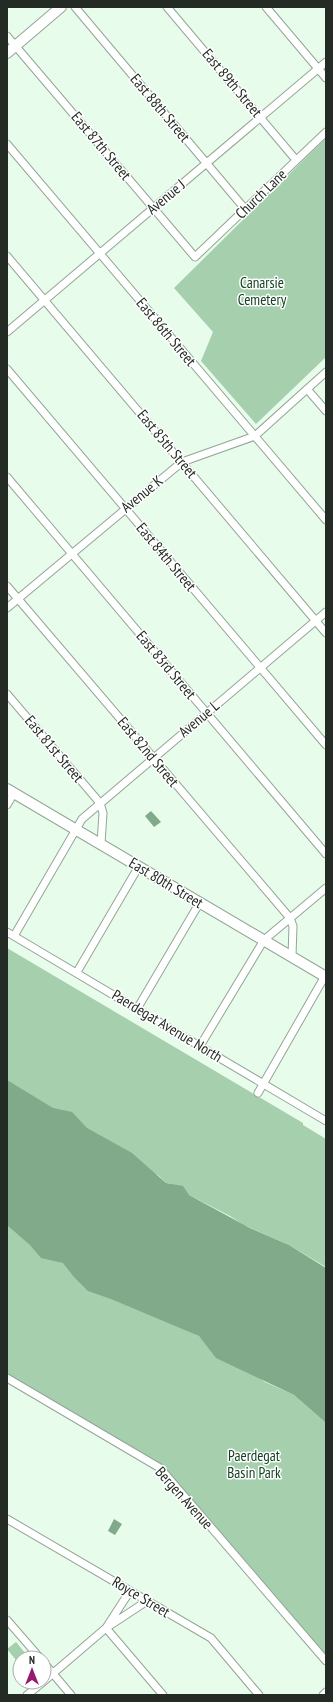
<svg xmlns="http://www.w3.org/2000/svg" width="333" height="1702" font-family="'PT Sans Narrow',sans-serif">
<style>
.green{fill:#a5cfad}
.water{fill:#80aa89}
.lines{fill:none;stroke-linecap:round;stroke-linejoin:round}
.street-casing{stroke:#93a696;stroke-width:9}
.secondary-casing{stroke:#93a696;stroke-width:12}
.street{stroke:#fff;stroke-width:7}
.secondary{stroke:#fff;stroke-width:10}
.labels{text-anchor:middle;stroke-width:3;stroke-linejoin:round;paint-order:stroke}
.street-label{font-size:15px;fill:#232b24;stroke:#fff}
.park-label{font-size:15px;fill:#124221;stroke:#fff}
</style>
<rect width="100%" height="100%" fill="#e7fcea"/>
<path class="green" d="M326 138V357L256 424 201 361 213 332 174 288Z
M7 948 303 1123V1125L326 1139V1267L289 1245 244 1225 230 1216 189 1195 172 1184 166 1183 159 1176 7 1086Z
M7 1224 184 1329 199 1336 203 1340 265 1382 294 1395 326 1423V1655L160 1468 7 1378Z
M16 1642 29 1658H20V1665L7 1649Z"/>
<path class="water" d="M151 811 161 822 154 827 145 816Z
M7 1080 53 1108 72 1112 87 1128 132 1153 166 1183 183 1186 189 1195 250 1228 289 1245 326 1268V1423L294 1395 216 1358 199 1336 111 1299 88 1291 74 1277 63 1263 41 1258 30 1245 7 1225Z
M114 1519 122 1524 115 1535 108 1531Z"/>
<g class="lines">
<defs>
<path id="street" d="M75 7 245 209
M167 7 296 160
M266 7 326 78
M7 36 195 257 326 132
M7 144 326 520
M7 256 326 633
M7 332 326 62
M7 369 326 745
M307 389 326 411
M7 477 326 854
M7 586 290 918 293 926 292 956
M7 608 182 462 255 436 326 372
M7 694 100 803 103 813 101 844
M7 805 14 793
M7 932 326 1121
M14 936 82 819 326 612
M77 972 139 866
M137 1009 200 902
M200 1046 264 940 326 888
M258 1093 325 976
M7 1378 160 1468 326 1661
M7 1519 211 1638 259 1695
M147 1601 106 1628 163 1695
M7 1620 40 1658
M44 1663 71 1695
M44 1681 106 1628 130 1591
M27 1695 43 1682
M323 1695 326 1692"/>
<path id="secondary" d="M7 53 61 7
M7 789 326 977"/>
</defs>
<use href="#street" class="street-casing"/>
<use href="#secondary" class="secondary-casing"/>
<use href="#street" class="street"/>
<use href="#secondary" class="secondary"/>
</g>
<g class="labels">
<g class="street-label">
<text transform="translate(232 83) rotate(50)" y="5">East 89th Street</text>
<text transform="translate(160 108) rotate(50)" y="5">East 88th Street</text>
<text transform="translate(101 146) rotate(50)" y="5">East 87th Street</text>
<text transform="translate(261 194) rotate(-44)" y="5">Church Lane</text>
<text transform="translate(166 197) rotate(-40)" y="5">Avenue J</text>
<text transform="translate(166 332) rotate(50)" y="5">East 86th Street</text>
<text transform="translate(167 444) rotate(50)" y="5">East 85th Street</text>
<text transform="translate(142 494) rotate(-39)" y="5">Avenue K</text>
<text transform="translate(166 557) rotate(50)" y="5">East 84th Street</text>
<text transform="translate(166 665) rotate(50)" y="5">East 83rd Street</text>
<text transform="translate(199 719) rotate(-40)" y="5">Avenue L</text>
<text transform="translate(54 749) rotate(50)" y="5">East 81st Street</text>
<text transform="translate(148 752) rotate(50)" y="5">East 82nd Street</text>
<text transform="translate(166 883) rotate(31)" y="5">East 80th Street</text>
<text transform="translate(167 1026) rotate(31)" y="5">Paerdegat Avenue North</text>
<text transform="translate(184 1498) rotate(48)" y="5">Bergen Avenue</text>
<text transform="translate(141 1597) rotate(31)" y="5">Royce Street</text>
</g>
<g class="park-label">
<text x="262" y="288">Canarsie<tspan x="262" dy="17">Cemetery</tspan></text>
<text x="254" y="1461">Paerdegat<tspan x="254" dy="17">Basin Park</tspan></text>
</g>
</g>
<rect width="333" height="1702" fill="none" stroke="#232b24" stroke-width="16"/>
<g transform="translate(32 1670)"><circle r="19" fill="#ffffff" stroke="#a7aaa7"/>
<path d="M0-3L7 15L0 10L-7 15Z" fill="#981970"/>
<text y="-6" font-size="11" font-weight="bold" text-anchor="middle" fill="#232b24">N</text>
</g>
</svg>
